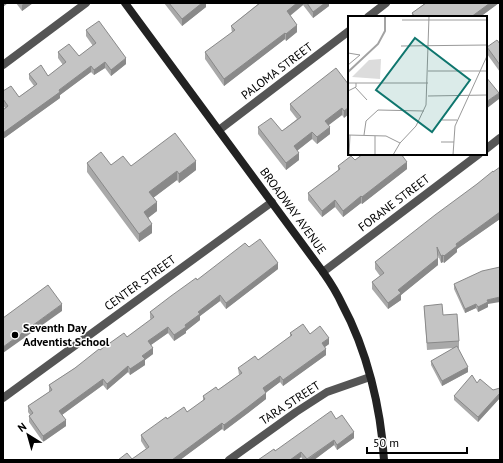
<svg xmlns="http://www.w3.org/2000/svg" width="503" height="463" font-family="'PT Sans',sans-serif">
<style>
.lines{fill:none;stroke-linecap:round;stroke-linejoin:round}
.street{stroke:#555;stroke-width:8}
.secondary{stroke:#222;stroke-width:8}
.wall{fill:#a9a9a9}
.shaded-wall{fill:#898989}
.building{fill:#c4c4c4;stroke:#898989}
.poi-dot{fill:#000;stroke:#fff;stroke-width:1.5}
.labels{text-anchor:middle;stroke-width:3;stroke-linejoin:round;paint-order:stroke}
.street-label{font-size:12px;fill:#000;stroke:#fff}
.poi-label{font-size:12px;font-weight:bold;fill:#000;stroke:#fff;text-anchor:start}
.inset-river{fill:none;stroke:#a3a3a3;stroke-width:2}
.inset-road{fill:none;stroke:#999;stroke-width:1}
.view{fill:#0f766e;fill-opacity:0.15;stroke:#0f766e;stroke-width:2}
.inset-edge{fill:none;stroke:#000;stroke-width:2}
</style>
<rect width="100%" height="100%" fill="#fff"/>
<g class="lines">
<path class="street" d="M368 17 386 3
M3 65 86 3
M219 130 349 31
M486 149 500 138
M323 272 479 154
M3 398 272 202
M229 460 296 412 327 392 370 377"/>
<path class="secondary" d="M125 3 323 272C330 282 337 293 342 304 367 350 381 408 384 460"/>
</g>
<path class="wall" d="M16 3H33L22 11Z
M164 3H206V7L182 26Z
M258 3H329V6L313 18 303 5 290 16 297 32 286 41 285 39 224 86 205 59V52L232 33 231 26 258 4Z
M424 3H499L480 17H412V13L424 4Z
M86 30 126 64 111 76 105 68 94 75 91 72 60 95V98L3 139V110L5 108 3 105V91L19 97 34 86 29 79V74L48 76 63 65 58 58V52L79 56 93 46 86 36Z
M500 44V72L487 54V47Z
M349 85 344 118 342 115 328 125 330 134 317 144 312 139 297 151 299 160 286 170 258 134V127L282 131 297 119 290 110V104Z
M363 154H405L403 156 407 169 362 204 361 203 343 217 335 207 322 217 308 200V193L338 171V166L355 160Z
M87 163 131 166 196 170 179 183 177 180 153 198 157 211 148 218 152 233 139 242 87 172Z
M500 167V220V219L457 249V252L444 263 443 262 441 263 438 255V265L401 295V300L388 309 372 289V282L380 276 375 269V262Z
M249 247 278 269 226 309 220 301 200 316V320L186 331V333L174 341 168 333 151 345 153 354 145 360V365L130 375 128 372 107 390 103 385 62 415 66 426 43 442 29 422V416L30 415 28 412V406L49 392V385L75 368 100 350 127 337 151 320 150 318V312L197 280Z
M454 284 488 304V307L478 312 476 308 465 313 454 289Z
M424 306 443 315 459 341V348H458L468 372 442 386 431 365V361L454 348 427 350Z
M290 333 310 334 329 344 325 347 326 355 283 386 280 382 266 392V399L248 413 224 431 222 429 180 460H118L132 459 146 449 141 441V435L167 419 187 412 203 401V396L218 390 239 375 238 368 258 360 290 337Z
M477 383 493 390 500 388V404L499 399 478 422 454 400V396Z
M336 419 354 438 337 450 334 445 314 460H303L301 457 298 460H258Z"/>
<path class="shaded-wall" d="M3 3H8L3 7Z
M24 3H33L22 11V5Z
M202 3H206V7L182 26V19Z
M297 3H303V5L287 18V11Z
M325 3H329V6L313 18V12Z
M490 3H499L480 17H471Z
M297 25V32L286 41V34Z
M285 33V39L224 86V79Z
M126 58V64L111 76V70Z
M105 62V68L94 75V70Z
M91 66V72L60 95V98L3 139V143V133Z
M499 93V99L486 109V102Z
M349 107V114L344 118V111Z
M342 108V115L325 128V121Z
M330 127V134L317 144V137Z
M312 132V139L294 153V146Z
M299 153V160L286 170V163Z
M196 161V170L179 183V174Z
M407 162V169L362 204V197Z
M177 171V180L149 201V192Z
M361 196V203L343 217V211Z
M335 200V207L322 217V211Z
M157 202V211L144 221V212Z
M500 212V219L457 249V252L444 263V256L456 244Z
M152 224V233L139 242V234Z
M443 255V262L441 263V256Z
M438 258V265L401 295V300L388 309V303L398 290Z
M278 263V269L226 309V303Z
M220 295V301L200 316V320L186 331V333L174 341V335L198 312Z
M500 297V302L488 304V307L478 312V307L487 300Z
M62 304V311L3 353V347Z
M476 304V308L465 313V309Z
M168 327V333L148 347V341Z
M329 338V344L322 349V343Z
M153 348V354L145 360V365L130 375V369L142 356Z
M326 349V355L283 386V380Z
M128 366V372L107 390V384Z
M468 367V372L442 386V381Z
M280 376V382L263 395V388Z
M103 379V385L59 417V411Z
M266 393V399L248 413 224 431V425Z
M499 394V399L478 422V417Z
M66 420V426L43 442V436Z
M222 423V429L180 460H172Z
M354 432V438L337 450V445Z
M334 440V445L314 460H307Z
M301 452V457L298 460H290Z"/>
<path class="building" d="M169 3H202L182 19Z
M260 3H297L287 11 297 25 286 34 285 33 224 79 205 52 235 30 231 26Z
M307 3H325L313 12Z
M426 3H490L471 17H415L412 13Z
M99 21 126 58 111 70 105 62 94 70 91 66 59 90 60 92 3 133V110L8 106 3 99V91L11 86 19 97 37 84 29 74 41 65 48 76 66 62 58 52 69 44 79 56 96 43 86 30Z
M497 40 500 44V65L487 47Z
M336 68 349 85V107L344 111 342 108 325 121 330 127 317 137 312 132 294 146 299 153 286 163 258 127 271 118 282 131 301 117 290 104Z
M486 77 499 93 486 102Z
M175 133 196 161 179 174 177 171 149 192 157 202 144 212 152 224 139 234 87 163 101 152 111 165 123 156 131 166Z
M363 154H401L407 162 362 197 361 196 343 211 335 200 322 211 308 193 340 169 338 166 351 156 355 160Z
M500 167V213V212L456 244 457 246 444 256 443 255 441 256 437 247 438 258 398 290 401 293 388 303 372 282 384 273 375 262 435 215 477 184 493 171V172Z
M260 239 278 263 226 303 220 295 198 312 200 314 185 325 186 327 174 335 168 327 148 341 153 348 142 356 145 359 130 369 128 366 107 384 103 379 59 411 66 420 43 436 29 416 33 413 28 406 52 390 49 385 75 368 99 349 100 350 124 333 127 337 154 317 150 312 171 296 196 278 197 280 245 243 249 247Z
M500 267V297L487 300 488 302 478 307 476 304 465 309 454 284 482 271Z
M48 285 62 304 3 347V318Z
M442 304 443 315 457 314 459 341 427 343 424 306Z
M303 324 310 334 320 326 329 338 322 343 326 349 283 380 280 376 263 388 266 393 248 407 224 425 222 423 172 460H118L127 453 132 459 149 447 141 435 166 417 167 419 184 407 187 412 205 399 203 396 216 387 218 390 242 373 238 368 255 356 258 360 292 335 290 333Z
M457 346 468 367 442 381 431 361Z
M472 375 477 383 480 379 493 390 500 388V400L499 394 478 417 454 396Z
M331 411 336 419 342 415 354 432 337 445 334 440 307 459 301 452 290 460H258L274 449 275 451Z"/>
<circle class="poi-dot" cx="15" cy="335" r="4"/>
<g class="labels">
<g class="street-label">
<text transform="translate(277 71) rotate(-37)" y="4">PALOMA STREET</text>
<text transform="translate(394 203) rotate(-37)" y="4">FORANE STREET</text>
<text transform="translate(293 211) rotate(54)" y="4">BROADWAY AVENUE</text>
<text transform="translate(140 283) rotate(-36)" y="4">CENTER STREET</text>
<text transform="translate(290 403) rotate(-33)" y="4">TARA STREET</text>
</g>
<g class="poi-label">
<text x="23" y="332">Seventh Day<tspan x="23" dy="14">Adventist School</tspan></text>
</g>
</g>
<g transform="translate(348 16)">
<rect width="139" height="139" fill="#fff"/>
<path d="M33 43 32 63 4 61 21 44Z" fill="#dcdcdc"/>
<path class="inset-river" d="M0 56 30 28 37 15V0"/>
<path class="inset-road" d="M54 4H139M53 30 139 29M0 37 12 39 0 49M80 55H139M0 67H80M7 71 19 84M0 75 8 71V67M80 80 139 79M94 104H109M0 119 38 120 52 127M16 119 18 105 30 94 76 95M93 126H106M1 139 2 119M27 139V120M45 139 52 127 68 110 78 89 81 0M105 139 107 110 139 40"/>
<path class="view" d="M67 22 122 64 84 116 28 74Z"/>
<rect width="139" height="139" class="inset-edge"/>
</g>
<rect width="503" height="463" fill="none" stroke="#000000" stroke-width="8"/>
<g transform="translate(28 435) rotate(323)" stroke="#ffffff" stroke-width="3" paint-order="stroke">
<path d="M0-3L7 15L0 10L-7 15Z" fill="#000000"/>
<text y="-6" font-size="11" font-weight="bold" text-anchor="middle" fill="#000000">N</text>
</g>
<path d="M367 447v6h100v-6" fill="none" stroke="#000000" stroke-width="2"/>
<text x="373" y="447" font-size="12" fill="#000000" stroke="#ffffff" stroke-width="3" paint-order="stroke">50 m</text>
</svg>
